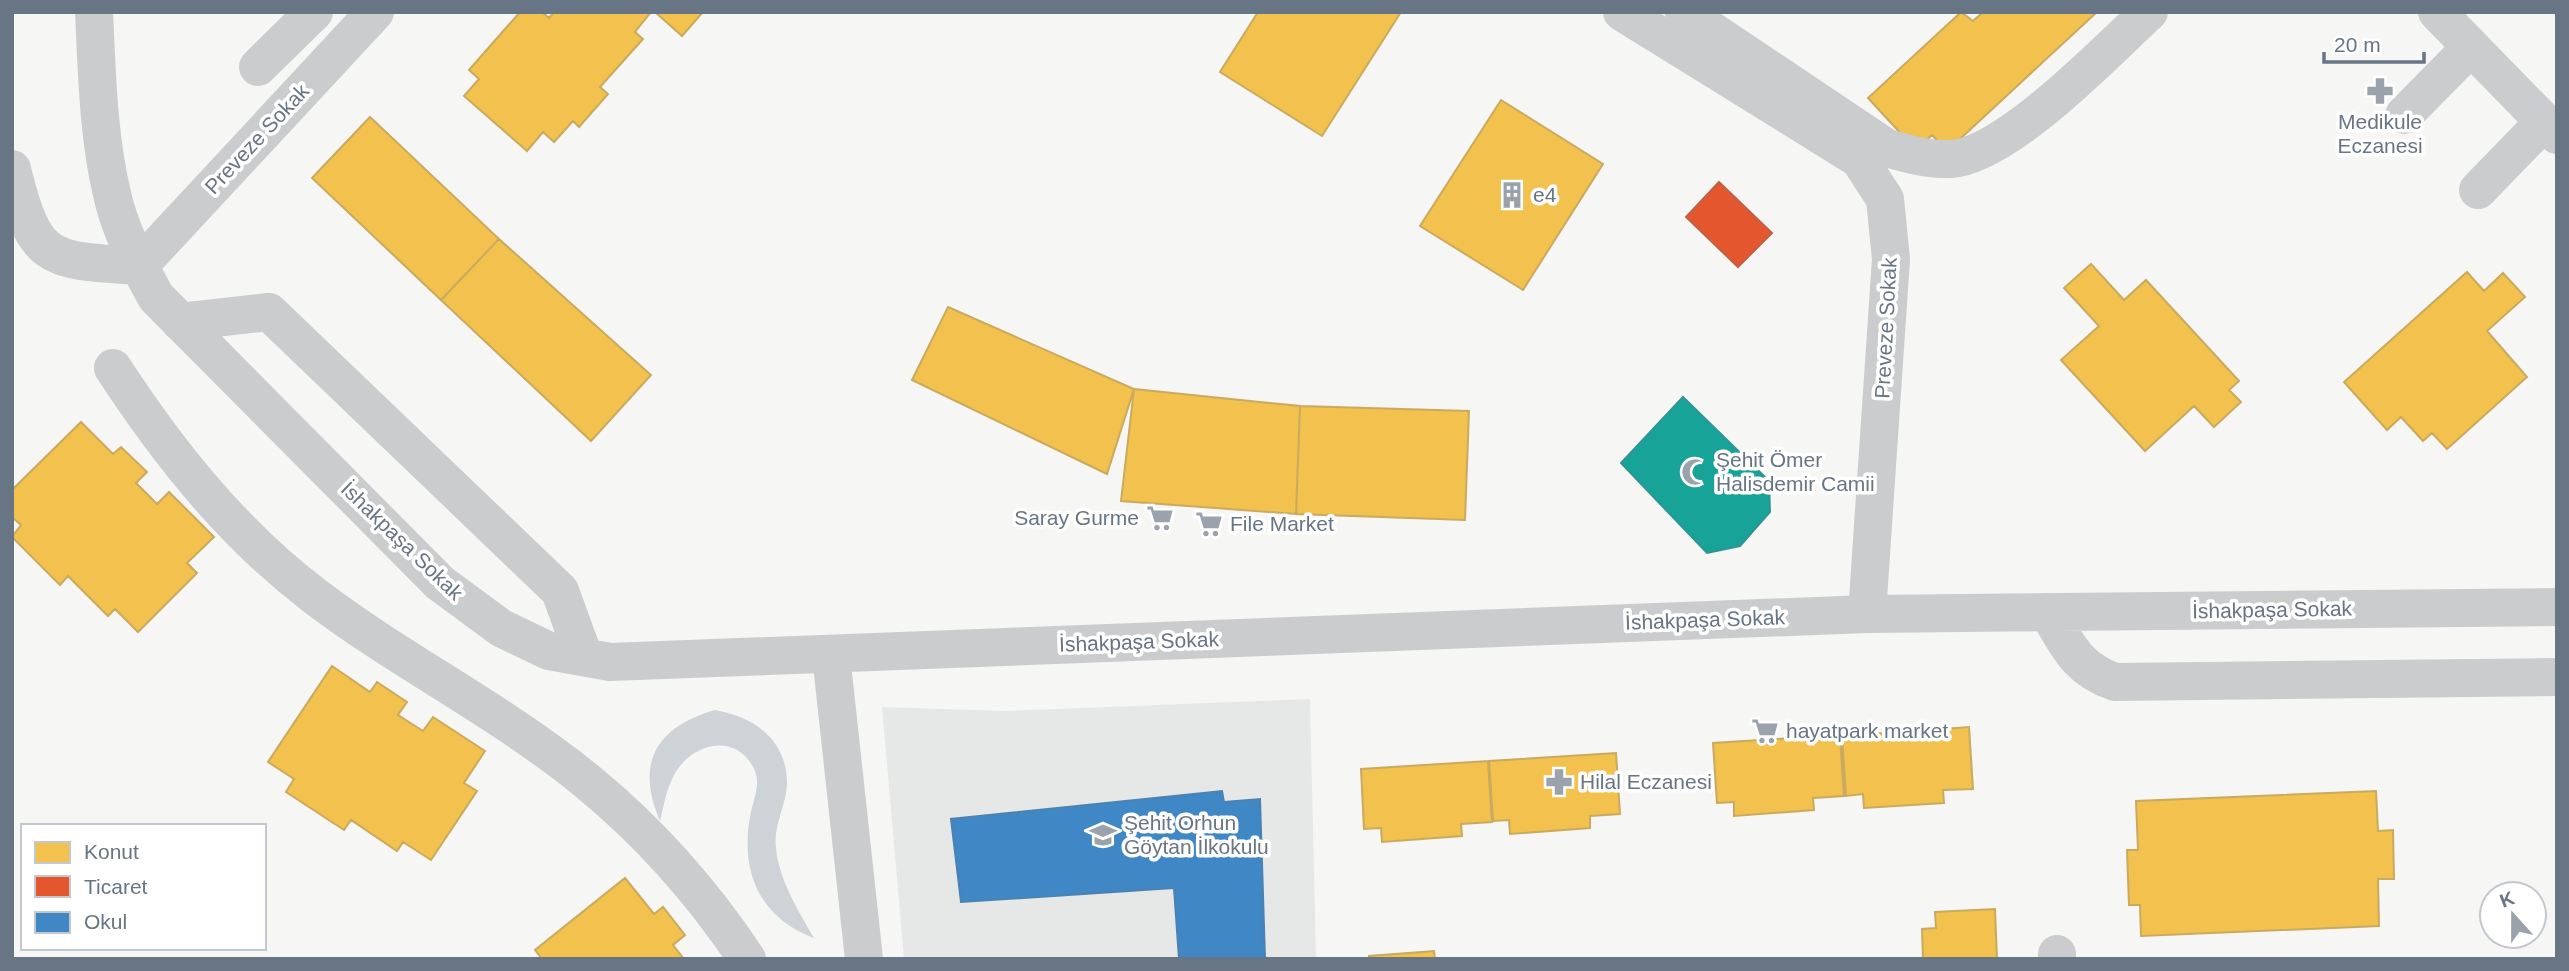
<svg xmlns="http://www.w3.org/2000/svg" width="2569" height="971" font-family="Helvetica,sans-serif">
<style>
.built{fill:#e6e8e8}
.water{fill:#cdd3d7}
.homes{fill:#f2c14e;stroke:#c9aa5e;stroke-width:2}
.shops{fill:#e4572e;stroke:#bf6048;stroke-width:2}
.schools{fill:#3f88c5;stroke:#4b82b2;stroke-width:2}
.public{fill:#17a398;stroke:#2f9592;stroke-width:2}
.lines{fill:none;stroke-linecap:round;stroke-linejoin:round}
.minor{stroke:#cbcccd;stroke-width:38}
.labels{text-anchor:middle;stroke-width:7;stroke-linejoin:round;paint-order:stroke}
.poi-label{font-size:21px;fill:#687584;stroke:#fff;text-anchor:start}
.street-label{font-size:21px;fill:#687584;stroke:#fff}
</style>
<rect width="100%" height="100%" fill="#f6f6f5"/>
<path class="built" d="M1310 699 1316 959H904L882 707 1006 711Z"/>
<path class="water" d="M715 710C754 717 787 739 787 784 786 806 773 826 776 848 779 880 798 910 814 938 760 918 740 872 750 817 753 799 763 782 752 765 732 732 690 745 674 775 666 790 664 805 660 821 635 763 656 727 715 710Z"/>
<path class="homes" d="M520 12H542L549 18 554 12H651L635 32 643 39 600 87 608 94 579 127 573 121 554 142 543 132 527 151 464 96 479 79 469 70Z
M655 12H703L682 36Z
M1258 12H1401L1322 136 1220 72Z
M1961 12 1973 21 1983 12H2097L1947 151 1932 135 1916 150 1868 98Z
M1501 100 1603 164 1523 290 1420 226Z
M370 117 499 239 441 300 312 178Z
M499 239 651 375 591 441 441 300Z
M2091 264 2124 300 2146 280 2239 381 2229 390 2241 402 2214 427 2194 406 2145 451 2061 360 2099 326 2064 288Z
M2467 272 2484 291 2503 273 2525 297 2487 331 2527 377 2447 449 2432 433 2423 441 2401 417 2387 430 2344 382Z
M948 307 1134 389 1107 474 912 380Z
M1134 389 1300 406 1296 514 1121 501Z
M1300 406 1469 411 1465 520 1296 514Z
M81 422 113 454 121 447 147 472 136 483 157 504 169 492 214 537 187 563 197 573 138 632 115 609 108 616 68 576 60 585 12 537 21 525 12 517V490Z
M332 666 370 692 377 682 407 702 398 715 423 731 433 717 485 751 464 783 477 791 431 860 403 842 397 851 351 820 344 830 286 792 294 779 268 762Z
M1969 727 1973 789 1943 790 1944 803 1864 808 1863 794 1846 796 1842 736Z
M1840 735 1844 796 1813 798 1814 810 1734 816V802L1717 803 1713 743Z
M1616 753 1620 814 1590 816V828L1510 834 1509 820 1493 821 1489 761Z
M1488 761 1492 822 1461 824 1462 836 1382 842 1381 828 1364 829 1361 769Z
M2376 791 2378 831 2393 830 2394 879H2378L2379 926 2141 936 2140 905H2129L2127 850H2138L2136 801Z
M625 878 654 914 663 907 685 935 673 945 684 959H542L535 950Z
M1995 909 1997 959H1923L1922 929 1936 928 1935 912Z
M1434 951 1435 959H1369V956Z"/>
<path class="shops" d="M1719 182 1772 233 1738 267 1686 217Z"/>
<path class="schools" d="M1222 791 1224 802 1260 799 1265 959H1179L1174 888 961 902 951 819Z"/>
<path class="public" d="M1683 397 1769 481 1770 512 1740 546 1707 553 1621 463Z"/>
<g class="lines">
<path class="minor" d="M94 12C97 73 98 135 112 194 120 231 138 264 156 297L440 583 501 628 549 651 610 662 1867 614 2557 607
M1622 12 1859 159 1885 199 1891 259 1867 614
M1684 12 1887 148C1908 154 1928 160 1951 159 2008 155 2106 51 2149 12
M2437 12 2557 135
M258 67 314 12
M2404 115 2470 48
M12 169C35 263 48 260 139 266L375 12
M2478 190 2544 122
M180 322 269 312 560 591 584 657
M113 368C169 454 233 534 316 597 403 663 503 712 588 782 649 832 703 893 747 959
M2048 612C2068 646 2077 669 2115 682L2557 677
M831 655 864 959
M2057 954V959"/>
</g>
<defs>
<symbol id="pharmacy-bare" viewBox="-9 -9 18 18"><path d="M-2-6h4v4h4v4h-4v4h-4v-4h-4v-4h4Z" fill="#9aa2ac" stroke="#fff" stroke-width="2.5" paint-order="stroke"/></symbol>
<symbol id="building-bare" viewBox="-9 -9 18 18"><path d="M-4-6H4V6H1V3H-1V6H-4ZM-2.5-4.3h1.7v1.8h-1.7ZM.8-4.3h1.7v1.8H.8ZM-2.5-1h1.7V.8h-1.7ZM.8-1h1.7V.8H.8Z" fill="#9aa2ac" stroke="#fff" stroke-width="2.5" paint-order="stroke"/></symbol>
<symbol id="mosque-bare" viewBox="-9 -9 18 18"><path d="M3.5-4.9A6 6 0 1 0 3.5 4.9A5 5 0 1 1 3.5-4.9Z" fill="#9aa2ac" stroke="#fff" stroke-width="2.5" paint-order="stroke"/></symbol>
<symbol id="supermarket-bare" viewBox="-9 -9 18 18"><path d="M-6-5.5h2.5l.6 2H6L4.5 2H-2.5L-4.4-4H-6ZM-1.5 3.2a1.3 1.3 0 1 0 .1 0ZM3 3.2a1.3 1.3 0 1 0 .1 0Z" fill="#9aa2ac" stroke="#fff" stroke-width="2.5" paint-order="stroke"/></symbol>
<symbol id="school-bare" viewBox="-9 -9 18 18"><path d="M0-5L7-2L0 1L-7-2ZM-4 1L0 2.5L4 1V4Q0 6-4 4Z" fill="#9aa2ac" stroke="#fff" stroke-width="2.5" paint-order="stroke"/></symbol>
</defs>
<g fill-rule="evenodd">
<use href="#pharmacy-bare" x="2361" y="72" width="38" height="38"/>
<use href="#building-bare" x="1493" y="176" width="38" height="38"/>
<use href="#mosque-bare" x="1676" y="453" width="38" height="38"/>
<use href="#supermarket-bare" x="1141" y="499" width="38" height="38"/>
<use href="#supermarket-bare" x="1190" y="505" width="38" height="38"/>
<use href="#supermarket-bare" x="1746" y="712" width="38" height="38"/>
<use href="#pharmacy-bare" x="1540" y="763" width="38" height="38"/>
<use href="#school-bare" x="1084" y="816" width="38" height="38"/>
</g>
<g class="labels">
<g class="poi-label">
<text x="2380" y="129" text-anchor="middle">Medikule<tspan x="2380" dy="24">Eczanesi</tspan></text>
<text x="1533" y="202">e4</text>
<text x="1716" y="467">Şehit Ömer<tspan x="1716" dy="24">Halisdemir Camii</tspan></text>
<text x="1139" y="525" text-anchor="end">Saray Gurme</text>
<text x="1230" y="531">File Market</text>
<text x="1786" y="738">hayatpark market</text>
<text x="1580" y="789">Hilal Eczanesi</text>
<text x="1124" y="830">Şehit Orhun<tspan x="1124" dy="24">Göytan İlkokulu</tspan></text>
</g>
<g class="street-label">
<text transform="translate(257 139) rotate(-47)" y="7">Preveze Sokak</text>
<text transform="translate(1886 328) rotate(-87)" y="7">Preveze Sokak</text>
<text transform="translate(402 541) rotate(44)" y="7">İshakpaşa Sokak</text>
<text transform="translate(2272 610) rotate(-1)" y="7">İshakpaşa Sokak</text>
<text transform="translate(1705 620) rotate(-2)" y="7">İshakpaşa Sokak</text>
<text transform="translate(1139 642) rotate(-2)" y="7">İshakpaşa Sokak</text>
</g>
</g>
<rect width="2569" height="971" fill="none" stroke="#687584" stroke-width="28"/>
<rect x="21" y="824" width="245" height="126" fill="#ffffff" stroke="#c3c8ce" stroke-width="2"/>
<rect x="35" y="842" width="35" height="21" fill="#f2c14e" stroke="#c3c8ce" stroke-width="2"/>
<text x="84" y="859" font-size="21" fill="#687584">Konut</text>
<rect x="35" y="876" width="35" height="21" fill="#e4572e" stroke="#c3c8ce" stroke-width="2"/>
<text x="84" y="894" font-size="21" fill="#687584">Ticaret</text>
<rect x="35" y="912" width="35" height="21" fill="#3f88c5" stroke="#c3c8ce" stroke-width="2"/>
<text x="84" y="929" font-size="21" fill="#687584">Okul</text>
<g transform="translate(2513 915) rotate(339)"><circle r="33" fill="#ffffff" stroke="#c3c8ce" stroke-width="2"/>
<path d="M0-5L12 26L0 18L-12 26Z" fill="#9aa2ac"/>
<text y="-10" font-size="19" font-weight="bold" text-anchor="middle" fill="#687584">K</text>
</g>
<path d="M2324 52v10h100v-10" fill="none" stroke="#687584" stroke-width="3.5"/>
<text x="2334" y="52" font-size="21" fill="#687584" stroke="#ffffff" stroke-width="5" paint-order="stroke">20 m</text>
</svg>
